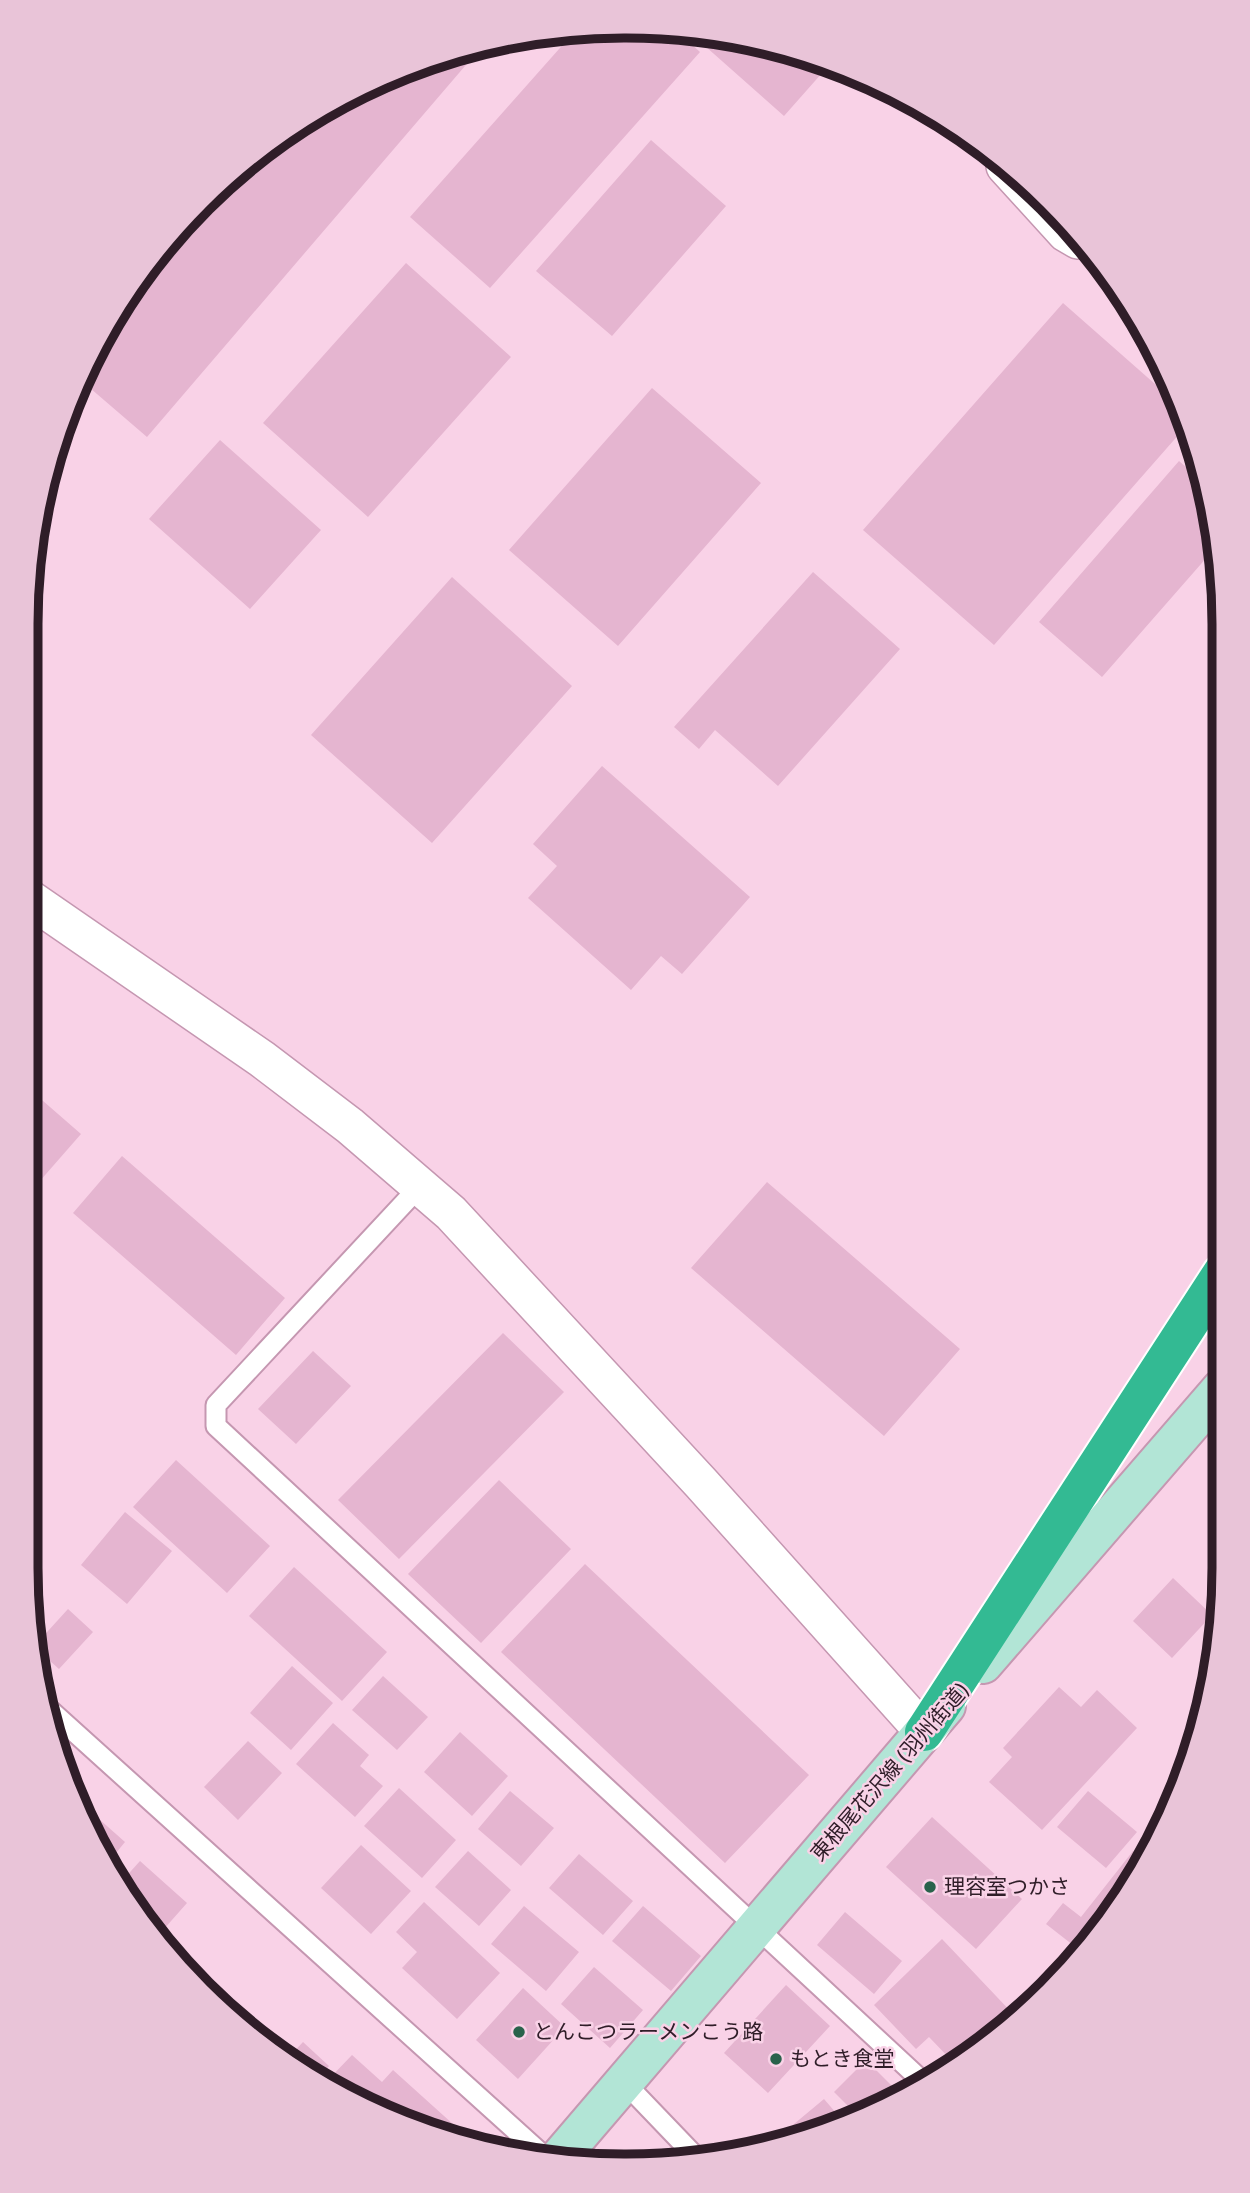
<svg xmlns="http://www.w3.org/2000/svg" width="1250" height="2193" font-family="Cabin,'Noto Sans JP',sans-serif">
<style>
.building{fill:#e5b5d0}
.lines{fill:none;stroke-linecap:round;stroke-linejoin:round}
.service-casing{stroke:#c597b1;stroke-width:23}
.minor-casing{stroke:#c597b1;stroke-width:40}
.secondary-casing{stroke:#c597b1;stroke-width:42}
.trunk-casing{stroke:#fff;stroke-width:42}
.service{stroke:#fff;stroke-width:19}
.minor{stroke:#fff;stroke-width:37}
.secondary{stroke:#b2e5d6;stroke-width:38}
.trunk{stroke:#33ba93;stroke-width:38}
.poi-dot{fill:#29624b;stroke:#f9d2e7;stroke-width:2.5}
.labels{text-anchor:middle;stroke-width:5;stroke-linejoin:round;paint-order:stroke}
.street-label{font-size:21px;fill:#2f1d28;stroke:#f9d2e7}
.poi-label{font-size:21px;fill:#2f1d28;stroke:#f9d2e7;text-anchor:start}
.rim{fill:none;stroke:#2f1d28;stroke-width:9}
</style>
<rect width="100%" height="100%" fill="#f9d2e7"/>
<path class="building" d="M625 26 677 31 700 52 490 288 410 217 575 31Z
M715 35 741 38 830 64 784 116 705 46Z
M483 45 147 437 83 382 127 293 201 202 292 127 396 72Z
M651 140 726 206 612 336 536 271Z
M406 263 511 357 368 517 263 423Z
M1063 303 1180 406 1188 424 994 645 863 530Z
M652 388 761 483 618 646 509 550Z
M220 440 321 530 250 609 149 519Z
M1179 461 1202 481 1215 548 1102 677 1039 622Z
M813 572 900 649 778 786 715 730 699 749 674 727Z
M452 577 572 686 432 843 311 735Z
M602 766 750 897 682 974 661 956 631 990 528 898 557 866 533 844Z
M27 1087 81 1134 32 1190 27 1185Z
M122 1156 285 1298 236 1355 73 1213Z
M767 1182 960 1349 884 1436 691 1268Z
M503 1333 564 1392 399 1559 338 1500Z
M313 1351 351 1386 296 1444 258 1409Z
M176 1460 270 1546 227 1593 133 1507Z
M499 1480 571 1549 481 1643 408 1574Z
M125 1512 172 1551 127 1604 81 1565Z
M585 1564 809 1775 725 1863 501 1652Z
M294 1567 387 1652 342 1701 249 1616Z
M1173 1578 1212 1615 1172 1658 1133 1621Z
M68 1609 93 1632 59 1669 40 1652 38 1642Z
M292 1666 333 1703 291 1750 250 1713Z
M383 1676 428 1717 397 1750 352 1710Z
M1059 1687 1081 1707 1097 1690 1137 1728 1042 1830 989 1782 1012 1757 1003 1748Z
M333 1723 369 1755 360 1766 383 1786 355 1817 296 1764Z
M460 1732 508 1776 472 1816 424 1772Z
M248 1741 282 1773 238 1820 204 1787Z
M399 1788 456 1840 422 1878 364 1826Z
M510 1791 554 1828 521 1866 478 1829Z
M1088 1791 1137 1832 1106 1868 1057 1827Z
M81 1803 125 1842 111 1859Z
M932 1817 1022 1899 976 1949 886 1867Z
M361 1845 411 1891 371 1934 321 1888Z
M468 1851 511 1890 479 1926 435 1887Z
M1133 1851 1143 1859 1123 1900 1078 1949 1046 1924 1063 1903 1081 1917Z
M579 1854 633 1901 603 1935 549 1888Z
M140 1861 187 1903 156 1938 150 1932 122 1881Z
M424 1902 500 1973 457 2019 402 1968 417 1952 396 1932Z
M524 1906 579 1952 546 1991 491 1944Z
M643 1906 701 1956 671 1991 612 1941Z
M845 1912 902 1961 874 1994 817 1945Z
M942 1939 1015 2016 990 2043 953 2062 929 2037 916 2049 874 2005Z
M594 1967 643 2010 610 2048 561 2004Z
M786 1985 830 2026 768 2093 724 2053Z
M523 1988 565 2027 518 2079 476 2040Z
M303 2042 329 2066 318 2078 292 2066 286 2060Z
M352 2055 382 2082 393 2070 454 2125 445 2135 327 2081Z
M866 2060 898 2092 856 2114 834 2092Z
M824 2099 843 2121 818 2135 797 2138 788 2129Z"/>
<g class="lines">
<defs>
<path id="service" d="M420 1186 216 1405V1426L921 2080
M50 1710 544 2156
M624 2082 694 2155"/>
<path id="minor" d="M1005 166 1066 233 1078 240
M27 897 262 1059 350 1126 451 1213 701 1483 924 1732"/>
<path id="secondary" d="M983 1664 1222 1388
M559 2158 946 1706"/>
<path id="trunk" d="M924 1732 1222 1273"/>
</defs>
<use href="#service" class="service-casing"/>
<use href="#minor" class="minor-casing"/>
<use href="#secondary" class="secondary-casing"/>
<use href="#trunk" class="trunk-casing"/>
<use href="#service" class="service"/>
<use href="#minor" class="minor"/>
<use href="#secondary" class="secondary"/>
<use href="#trunk" class="trunk"/>
</g>
<g class="poi-dot">
<circle cx="930" cy="1887" r="7"/>
<circle cx="519" cy="2032" r="7"/>
<circle cx="776" cy="2059" r="7"/>
</g>
<g class="labels">
<g class="street-label">
<text transform="translate(890 1772) rotate(-49)" y="7">東根尾花沢線 (羽州街道)</text>
</g>
<g class="poi-label">
<text x="944" y="1894">理容室つかさ</text>
<text x="533" y="2039">とんこつラーメンこう路</text>
<text x="790" y="2066">もとき食堂</text>
</g>
</g>
<path d="M0 0H1250V2193H0ZM624 38H626A586 586 0 0 1 1212 624V1568A586 586 0 0 1 626 2154H624A586 586 0 0 1 38 1568V624A586 586 0 0 1 624 38Z" fill="#e9c4d8" fill-rule="evenodd"/>
<path class="rim" d="M624 38H626A586 586 0 0 1 1212 624V1568A586 586 0 0 1 626 2154H624A586 586 0 0 1 38 1568V624A586 586 0 0 1 624 38Z"/>
</svg>
